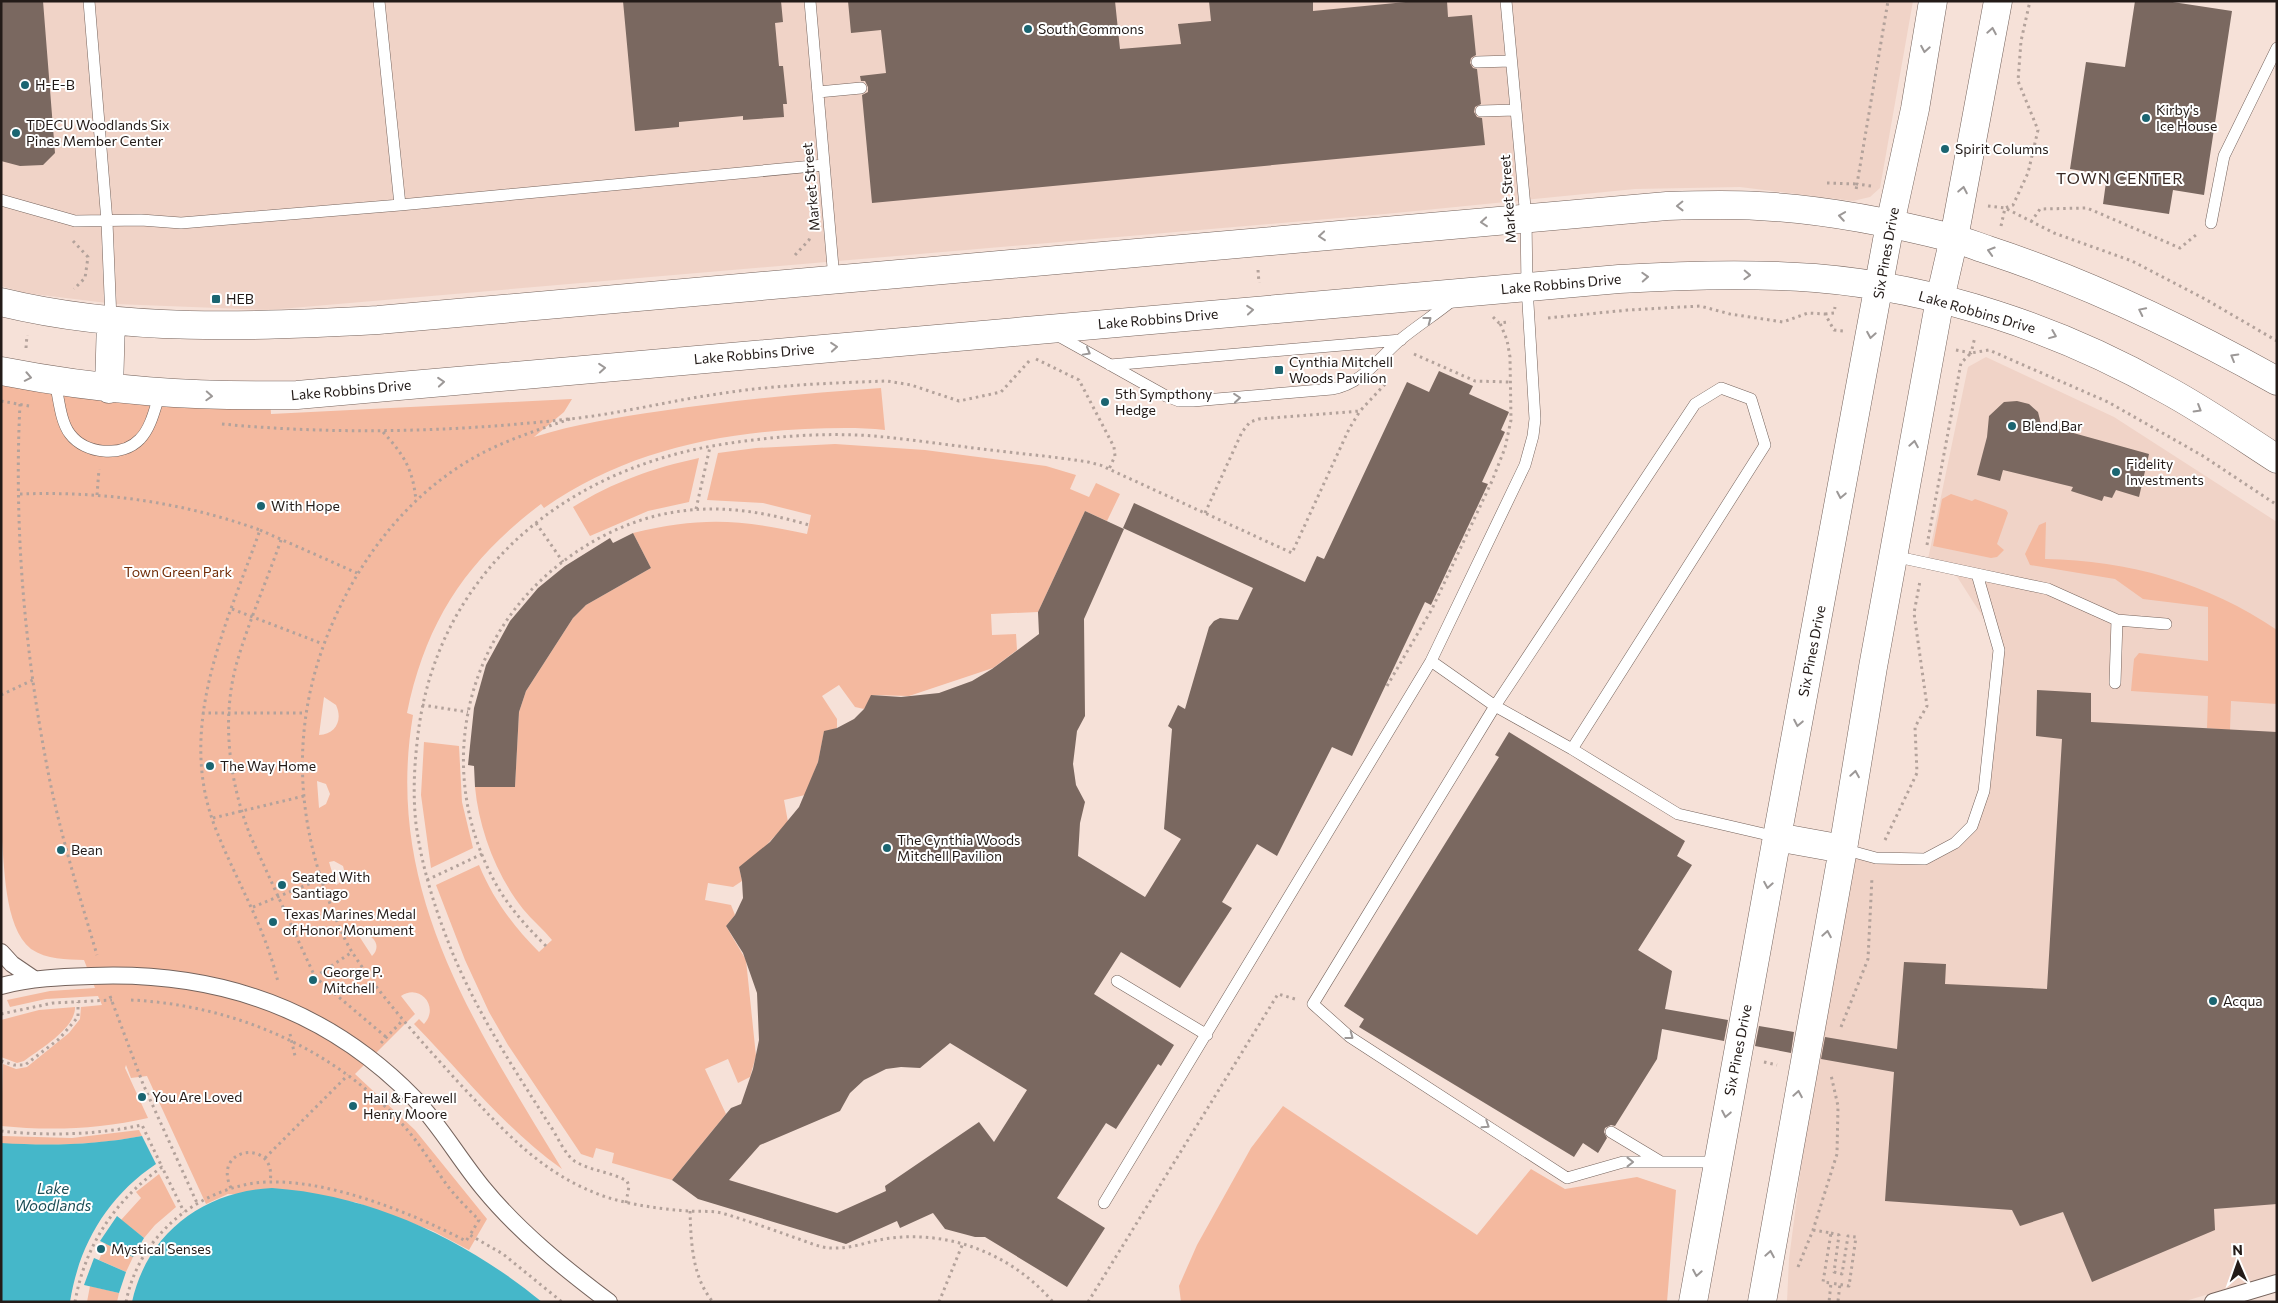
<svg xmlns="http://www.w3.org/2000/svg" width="2278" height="1303" font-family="Commissioner,sans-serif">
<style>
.built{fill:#f0d3c7}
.green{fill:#f4b99f;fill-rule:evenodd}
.water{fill:#45b7c9}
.building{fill:#7a6860;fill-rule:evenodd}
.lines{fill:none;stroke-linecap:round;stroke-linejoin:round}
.service-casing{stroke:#75635c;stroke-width:12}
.pedestrian-casing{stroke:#75635c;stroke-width:18}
.tertiary-casing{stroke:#75635c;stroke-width:29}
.path{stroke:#b3a29b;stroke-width:3;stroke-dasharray:2.5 4;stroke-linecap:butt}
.service{stroke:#fff;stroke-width:11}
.pedestrian{stroke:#fff;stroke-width:16}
.tertiary{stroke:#fff;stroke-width:28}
.oneway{stroke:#9c9897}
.poi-dot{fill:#1b6571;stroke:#fff;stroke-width:2}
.labels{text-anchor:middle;stroke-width:4;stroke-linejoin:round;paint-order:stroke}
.poi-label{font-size:14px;fill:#231b18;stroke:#fff;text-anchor:start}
.street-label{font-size:14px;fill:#231b18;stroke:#fff}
.park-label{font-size:14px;fill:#722e09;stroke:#fff}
.water-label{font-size:15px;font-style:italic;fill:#1e4f57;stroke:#fff}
.quarter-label{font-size:16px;letter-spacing:1px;fill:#392923;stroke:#fff}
</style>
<rect width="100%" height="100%" fill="#f6e1d8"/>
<path class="built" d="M1 1H1913L1880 188 1870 197 1853 201 1740 187 1635 189 1385 214 268 310 115 304 25 293 1 286Z
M1986 357 2114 417 2277 522V1274L2182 1302H1787L1789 1259 1813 1075 1852 855 1926 863 1977 827 2004 650 1956 575 1928 559 1968 367Z"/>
<path class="green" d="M1 371 270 395 271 414 572 399 564 412 534 437C575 424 619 417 661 411 734 400 807 393 881 388L885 430C859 427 832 428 805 429 713 433 620 454 544 508L541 504C466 561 426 621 407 713L413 715C383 892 476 1026 562 1169 505 1129 462 1073 414 1024L419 1019 424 1024C440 1007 420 983 401 996L415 1014 355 1074 415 1130 487 1219 469 1250 433 1231 355 1202 228 1194 206 1204 147 1076 131 1078 126 1065 125 1068 148 1118C100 1129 51 1131 1 1126L3 1064 16 1069 27 1067 69 1033 80 1019 81 1007 102 1005 98 996 46 999 10 1007 7 1000 50 991 95 988 84 960C66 959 47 960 31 949 3 926 5 864 1 831ZM324 697 336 705C343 720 336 734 319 735ZM317 781 326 784 330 794 326 804 319 808ZM334 861 343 866C346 875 344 881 336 885L329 862ZM366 934C377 939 380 948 372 956L359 936Z
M835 444 925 450 1046 466 1076 475 1070 489 1089 497 1096 483 1120 494 1107 521 1085 511 1038 612 991 614 992 635 1016 634 1017 650 993 668 909 696 872 695 864 709 855 707 839 685 822 696 837 719V728L824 732 818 762 805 795 784 800 788 822 759 853 739 867 742 881 733 887 708 883 705 900 731 905 735 915 726 926 746 960 756 1056 750 1077 738 1083 728 1059 705 1069 726 1114 672 1180 612 1163 614 1153 596 1148 593 1158 581 1154 508 1045 489 1012 465 960 436 885 479 865C493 899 513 926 539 952L552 940C543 929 532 920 523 909 496 875 479 829 475 787H515L519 712 526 691 573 618 586 605 651 568 633 533C700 517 739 519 807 534L811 515 763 503 707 500 718 453 756 448Z
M699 458 689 502 648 511 590 536 573 507C613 482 653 468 699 458Z
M1951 494 1972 501 1975 499 2006 510 2008 513 1997 544 2004 550 1997 557 1991 558 1933 546 1942 499Z
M2046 522 2045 559C2128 560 2208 583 2277 630V704L2231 701 2230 730 2207 728 2208 696 2131 691 2134 659 2139 653 2208 661V607L2143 599 2115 579 2030 565 2025 554 2039 525Z
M424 742 459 746 462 802 473 848 431 868 421 795Z
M75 1007C76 1028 40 1049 24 1061L17 1063 1 1057V1020L39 1010Z
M1283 1106 1477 1235 1531 1169 1565 1189 1637 1177 1676 1190 1667 1302H1181L1179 1286 1197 1245 1251 1148Z
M139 1130 142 1136C96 1145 49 1146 2 1144V1136L72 1138Z
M159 1174 176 1207 155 1225 144 1238 121 1220 141 1198 136 1192Z
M106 1243 133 1257 126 1272 99 1260Z
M90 1286 119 1293 117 1302H87Z"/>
<path class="water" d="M142 1136 156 1164C107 1197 79 1245 70 1302H1V1143C49 1146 95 1145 142 1136Z
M272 1188C372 1195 465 1239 542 1302H132C147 1233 204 1191 272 1188Z
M117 1216 144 1238 133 1257 100 1241Z
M94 1258 126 1272 119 1293 84 1285Z"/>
<path class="building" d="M1 1H43L55 153 43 165 20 166 1 161Z
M623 1H781L783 22 775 23 779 66H783L787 104H783L784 117 743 120V116L679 122V127L635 131Z
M848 1H1115L1120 49 1181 44 1178 24 1211 21 1209 1H1313V11L1416 1H1447L1448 17 1472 15 1476 55 1471 58 1470 63 1473 68 1477 69 1481 104 1475 107 1474 112 1477 117 1482 118 1485 145 872 203 862 95 868 92V87L865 81H861L860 76 886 73 881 30 851 33Z
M2135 1H2166L2232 11 2204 195 2173 190 2169 214 2103 204 2107 175 2070 169 2086 62 2125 67Z
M1439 371 1473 386 1469 394 1509 412 1501 430 1505 432 1482 482 1488 484 1431 605 1425 602 1352 756 1332 747 1277 856 1257 844 1222 902 1232 908 1180 988 1121 952 1094 994 1174 1045 1161 1066 1158 1064 1116 1129 1106 1123 1057 1198 1105 1228 1067 1287 985 1237H975L945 1229 933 1213 900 1228 897 1221 846 1244 698 1199 672 1180 731 1108 741 1104 753 1069 759 1040 757 993 743 953 726 926 735 915 743 898 742 881 739 867 770 842 799 807 818 762 824 731 837 728 854 719 864 709 871 695 901 697 939 693 972 681 992 669 1039 634 1038 612 1085 511 1124 529 1084 619 1085 716 1077 731 1073 764 1076 785 1085 802 1080 823 1078 856 1145 897 1181 839 1164 829 1172 729 1168 726 1178 705 1185 709 1209 627 1214 621 1220 618 1238 620 1253 588 1123 528 1134 503 1305 582 1317 556 1324 559 1407 382 1429 392ZM950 1043 1027 1090 994 1142 979 1122 885 1186 886 1191 837 1213 729 1180 760 1145 840 1111 850 1093 864 1080 886 1069 901 1067 920 1068Z
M2017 401 2029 404 2038 412 2041 424 2149 454 2139 497 2116 490 2112 498 2104 496 2102 501 2071 491 2073 487 2003 470 2000 481 1977 475 1987 437 1989 416 2004 402Z
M633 533 651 568 586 605 573 618 526 691 519 712 515 787H475L474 766 468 765 474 708 486 665 510 621 538 588 565 566 610 538 613 543Z
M2037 690 2091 693V722L2277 732V1204L2214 1209 2215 1230 2092 1282 2063 1212 2020 1226 2012 1210 1885 1201 1894 1072 1821 1059 1825 1037 1897 1049 1904 962 1946 964 1945 984 2047 989 2062 739 2036 736Z
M1509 732 1685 841 1677 856 1692 865 1638 950 1672 971 1665 1009 1728 1020 1724 1041 1662 1029 1657 1059 1615 1126 1611 1125 1605 1128 1604 1132 1607 1138 1598 1153 1583 1143 1574 1157 1359 1027 1364 1019 1344 1006 1499 757 1495 755Z
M1759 1026 1794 1032 1791 1053 1755 1046Z"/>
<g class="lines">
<defs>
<path id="service" d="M89 1 107 222 111 320
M810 1 834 279
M1506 1 1526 218 1527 287 1535 419 1533 436 1525 465 1431 661 1495 706 1572 749
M1477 62 1511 61
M818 92 861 88
M1481 111 1516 110
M1 200 75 221 141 220 181 223 400 205 379 1
M400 205 824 165
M2211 223 2224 156 2277 48
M1055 334 1166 396 1179 401H1193L1332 389C1362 384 1378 359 1400 340 1417 326 1436 314 1453 300
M1110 365 1401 340
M55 382C59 398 60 421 70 434 85 454 122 458 140 439 151 428 155 408 160 393
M1977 574 2048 589 2117 620 2115 683
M2117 620 2166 624
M1843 849 1876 858 1925 859 1955 843 1972 826 1984 791 1999 650 1977 574 1893 556
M1117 981 1207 1035
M1611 1132 1661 1162
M1717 1162H1623L1567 1178 1350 1037 1313 1004 1495 706 1695 404 1721 388 1751 399 1765 445 1572 749 1678 814 1777 837
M1104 1203 1431 661"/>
<path id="pedestrian" d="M1 952 12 964 34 979
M1 986C31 978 61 977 91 976 216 971 325 1007 414 1098 440 1125 459 1159 483 1188 519 1232 564 1268 609 1302
M2213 1302 2277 1283"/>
<path id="tertiary" d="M1 302C124 332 253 327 378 320L1667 206C1697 205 1728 204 1758 206 1823 209 1889 222 1952 238 1964 241 1976 246 1988 250 2089 283 2184 329 2277 381
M1 371C103 391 194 397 297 395L1619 279C1685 275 1750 273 1815 278 1937 288 2059 329 2165 389 2204 410 2240 435 2277 459
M109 389 111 320
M1777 837 1843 849
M1693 1302 1777 837 1890 224 1915 109 1933 1
M1762 1302 1843 849 1873 667 1940 299 1954 238 1998 1"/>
</defs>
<use href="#service" class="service-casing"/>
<use href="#pedestrian" class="pedestrian-casing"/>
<use href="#tertiary" class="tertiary-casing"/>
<path class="path" d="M1827 183 1857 184 1856 190
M1871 186 1857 184 1888 1
M1988 206 2005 208 2054 233 2132 261 2205 299 2277 341
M2031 222 2040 209 2087 208 2180 248 2196 235
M2001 226 2005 208 2013 205 2028 173 2038 130 2018 81 2021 41 2030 1
M73 241 88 257 85 278 74 289
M795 255 809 240 810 237
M1258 270 1259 283
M1825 314 1834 313 1835 307
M1493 317 1499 323 1510 322
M1548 318 1628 310 1700 306 1730 314 1783 322 1808 313 1825 314 1834 330 1844 331
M26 348 27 335
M1956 350 1971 353 1975 337
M1414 354 1475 381 1510 382
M1036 359 1079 380 1114 447 1115 456 1109 469
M1 401 29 406
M20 404C14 523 24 645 46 761 58 827 78 891 97 955
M570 419C546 427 522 435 499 445 422 479 366 546 333 622 294 710 293 803 326 893 334 914 342 937 354 955 384 1001 422 1042 459 1083 504 1131 542 1175 606 1197 632 1205 660 1209 688 1211 700 1212 713 1210 725 1214 749 1221 773 1230 796 1238 808 1242 820 1248 832 1248 850 1249 867 1242 884 1239 947 1229 1011 1253 1053 1302
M222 424C337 435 453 432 569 419 619 414 668 401 718 394 773 385 831 383 887 381L911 385 959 401 1001 392 1031 359
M383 432C404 455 413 469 416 501
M20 494C103 491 182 502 260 530 226 626 176 726 215 827 236 881 264 924 278 982
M97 495 99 469
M696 509 710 447
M1205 513 1242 432 1250 422 1259 419 1360 411 1387 382
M536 523 563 562
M260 530 357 573
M281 540C267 580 249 621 237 662 221 718 229 781 250 835L315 977 386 1037
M1927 545 1961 363 1971 353 1989 350 2108 402 2203 456 2277 505
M232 609 323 644
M1387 686 1432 609 1492 481 1505 448 1511 420 1510 357 1507 340 1500 323
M1 695 33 680
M422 705 468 712
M202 713H305
M213 818 304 796
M1885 840 1917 773 1915 727 1927 706 1914 613 1920 581
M427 880 482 854
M253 907 321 879
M546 946C529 929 513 912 500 891 433 779 460 638 565 560 598 535 640 516 682 511 725 505 768 513 809 525
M315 977 352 952
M110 996 143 1084 197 1203
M131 1000C233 1005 334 1048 403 1125 421 1145 434 1168 450 1189 459 1200 469 1210 479 1220L470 1235
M1 1014 53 1003 112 1000
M1841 1027 1868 959 1872 877
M290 1034 295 1056
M381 1043 403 1020
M1 1061 14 1065H25L59 1039 78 1017V1002
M1764 1062 1777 1065
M1 1131C47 1136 96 1135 142 1125L162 1167
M265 1158 348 1075
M231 1188C211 1146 278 1138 270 1182
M626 1203 629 1186 627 1181C611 1172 592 1171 576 1162 565 1156 557 1135 549 1124 514 1069 478 1014 453 954 436 912 422 869 416 824 413 797 414 770 417 743 433 580 556 474 712 446 765 437 820 432 874 436 907 439 941 444 974 448 1012 453 1051 456 1088 462L1100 465 1292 553 1349 429 1360 411
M690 1211C691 1242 692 1277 713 1302
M1813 1230 1831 1233 1823 1282 1831 1283 1829 1302
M1831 1233 1839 1235 1834 1272 1842 1274 1848 1236 1856 1237 1849 1286 1831 1283
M1798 1267 1813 1230 1837 1154 1838 1106 1831 1075
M1838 1301 1840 1284
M75 1302C85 1245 115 1200 162 1167L184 1212
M126 1302C133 1267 151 1239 179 1216 201 1199 227 1187 255 1183 319 1175 410 1212 466 1241L470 1235 503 1254 562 1302
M939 1302 963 1243
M1088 1302 1278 994 1295 999"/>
<use href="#service" class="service"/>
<use href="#pedestrian" class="pedestrian"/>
<use href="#tertiary" class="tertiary"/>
</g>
<defs><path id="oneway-chevron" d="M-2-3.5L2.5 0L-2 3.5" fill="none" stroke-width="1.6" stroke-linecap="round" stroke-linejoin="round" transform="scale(1.25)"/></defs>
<g class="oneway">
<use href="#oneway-chevron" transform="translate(1992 31) rotate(-80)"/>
<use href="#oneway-chevron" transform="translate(1925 49) rotate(100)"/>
<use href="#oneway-chevron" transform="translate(1963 190) rotate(-79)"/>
<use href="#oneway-chevron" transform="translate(1680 206) rotate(179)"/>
<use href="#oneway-chevron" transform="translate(1842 216) rotate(-171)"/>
<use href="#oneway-chevron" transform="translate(1484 222) rotate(175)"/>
<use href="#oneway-chevron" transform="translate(1322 236) rotate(175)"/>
<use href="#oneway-chevron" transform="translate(1991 251) rotate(-163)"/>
<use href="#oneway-chevron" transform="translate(1747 275) rotate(2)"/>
<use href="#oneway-chevron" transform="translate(1645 277) rotate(-3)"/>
<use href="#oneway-chevron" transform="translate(1250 310) rotate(-5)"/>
<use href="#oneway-chevron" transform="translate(2142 311) rotate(-154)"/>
<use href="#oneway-chevron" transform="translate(1428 320) rotate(-37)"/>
<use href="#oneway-chevron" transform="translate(1871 335) rotate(100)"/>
<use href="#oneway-chevron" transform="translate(2053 335) rotate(22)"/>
<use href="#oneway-chevron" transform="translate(834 347) rotate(-5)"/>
<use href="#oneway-chevron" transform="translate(1087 352) rotate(29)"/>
<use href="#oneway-chevron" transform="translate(2234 357) rotate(-150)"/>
<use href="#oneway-chevron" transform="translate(602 368) rotate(-5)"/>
<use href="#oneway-chevron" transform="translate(28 377) rotate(11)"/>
<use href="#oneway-chevron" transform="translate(441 382) rotate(-5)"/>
<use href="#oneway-chevron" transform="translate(209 396) rotate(3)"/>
<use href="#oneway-chevron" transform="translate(1237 398) rotate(-5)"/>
<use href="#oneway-chevron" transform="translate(2198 409) rotate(31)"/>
<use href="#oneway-chevron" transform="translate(1914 444) rotate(-80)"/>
<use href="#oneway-chevron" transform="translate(1841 495) rotate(101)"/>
<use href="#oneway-chevron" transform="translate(1798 723) rotate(101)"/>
<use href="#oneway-chevron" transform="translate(1855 774) rotate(-81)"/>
<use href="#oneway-chevron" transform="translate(1768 885) rotate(100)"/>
<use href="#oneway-chevron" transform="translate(1827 934) rotate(-80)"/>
<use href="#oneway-chevron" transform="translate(1350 1036) rotate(37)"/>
<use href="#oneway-chevron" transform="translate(1798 1094) rotate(-80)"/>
<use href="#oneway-chevron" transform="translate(1726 1114) rotate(101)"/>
<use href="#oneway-chevron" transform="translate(1486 1125) rotate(33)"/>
<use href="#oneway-chevron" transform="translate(1630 1162)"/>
<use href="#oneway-chevron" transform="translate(1770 1254) rotate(-80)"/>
<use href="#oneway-chevron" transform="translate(1697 1273) rotate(100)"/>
</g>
<g class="poi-dot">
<circle cx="1028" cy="29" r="5"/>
<circle cx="25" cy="85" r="5"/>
<circle cx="2146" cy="118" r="5"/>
<circle cx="16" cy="133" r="5"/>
<circle cx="1945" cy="149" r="5"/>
<rect x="211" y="294" width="10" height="10" rx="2.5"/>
<rect x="1274" y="365" width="10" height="10" rx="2.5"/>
<circle cx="1105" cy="402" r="5"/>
<circle cx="2012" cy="426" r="5"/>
<circle cx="2116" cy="472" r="5"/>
<circle cx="261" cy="506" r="5"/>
<circle cx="210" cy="766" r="5"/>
<circle cx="887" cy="848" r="5"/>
<circle cx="61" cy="850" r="5"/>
<circle cx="282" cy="885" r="5"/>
<circle cx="273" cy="922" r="5"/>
<circle cx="313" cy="980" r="5"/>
<circle cx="2213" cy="1001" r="5"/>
<circle cx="142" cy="1097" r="5"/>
<circle cx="353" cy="1106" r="5"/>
<circle cx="101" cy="1249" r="5"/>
</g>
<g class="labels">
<g class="poi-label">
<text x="1038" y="34">South Commons</text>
<text x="35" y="90">H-E-B</text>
<text x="2156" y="115">Kirby's<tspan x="2156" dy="16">Ice House</tspan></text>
<text x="26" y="130">TDECU Woodlands Six<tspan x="26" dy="16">Pines Member Center</tspan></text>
<text x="1955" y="154">Spirit Columns</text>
<text x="226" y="304">HEB</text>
<text x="1289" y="367">Cynthia Mitchell<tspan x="1289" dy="16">Woods Pavilion</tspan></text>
<text x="1115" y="399">5th Sympthony<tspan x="1115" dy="16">Hedge</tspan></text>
<text x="2022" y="431">Blend Bar</text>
<text x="2126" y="469">Fidelity<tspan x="2126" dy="16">Investments</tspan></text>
<text x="271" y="511">With Hope</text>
<text x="220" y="771">The Way Home</text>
<text x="897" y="845">The Cynthia Woods<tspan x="897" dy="16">Mitchell Pavilion</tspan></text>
<text x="71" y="855">Bean</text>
<text x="292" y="882">Seated With<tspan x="292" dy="16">Santiago</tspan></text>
<text x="283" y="919">Texas Marines Medal<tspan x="283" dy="16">of Honor Monument</tspan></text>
<text x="323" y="977">George P.<tspan x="323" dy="16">Mitchell</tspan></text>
<text x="2223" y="1006">Acqua</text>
<text x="152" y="1102">You Are Loved</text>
<text x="363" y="1103">Hail &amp; Farewell<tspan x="363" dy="16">Henry Moore</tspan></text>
<text x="111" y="1254">Mystical Senses</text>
</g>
<g class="street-label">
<text transform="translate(811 187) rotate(-95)" y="5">Market Street</text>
<text transform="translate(1508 199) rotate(-94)" y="5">Market Street</text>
<text transform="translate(1886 253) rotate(-80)" y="5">Six Pines Drive</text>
<text transform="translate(1561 284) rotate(-5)" y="5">Lake Robbins Drive</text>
<text transform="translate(1977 312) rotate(16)" y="5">Lake Robbins Drive</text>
<text transform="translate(1158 319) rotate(-5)" y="5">Lake Robbins Drive</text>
<text transform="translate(754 354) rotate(-5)" y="5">Lake Robbins Drive</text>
<text transform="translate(351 390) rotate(-5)" y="5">Lake Robbins Drive</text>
<text transform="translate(1812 651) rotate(-79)" y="5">Six Pines Drive</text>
<text transform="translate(1738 1050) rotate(-79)" y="5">Six Pines Drive</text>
</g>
<g class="park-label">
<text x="178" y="577">Town Green Park</text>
</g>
<g class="water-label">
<text x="53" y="1194">Lake<tspan x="53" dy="17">Woodlands</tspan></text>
</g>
<g class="quarter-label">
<text x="2120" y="184">TOWN CENTER</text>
</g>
</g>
<rect width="2278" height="1303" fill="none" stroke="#231b18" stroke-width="5"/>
<g transform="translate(2238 1263) rotate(358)" stroke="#ffffff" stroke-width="4" paint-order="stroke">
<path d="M0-4L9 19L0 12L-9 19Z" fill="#231b18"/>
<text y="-8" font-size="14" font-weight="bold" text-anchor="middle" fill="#231b18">N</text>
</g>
</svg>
